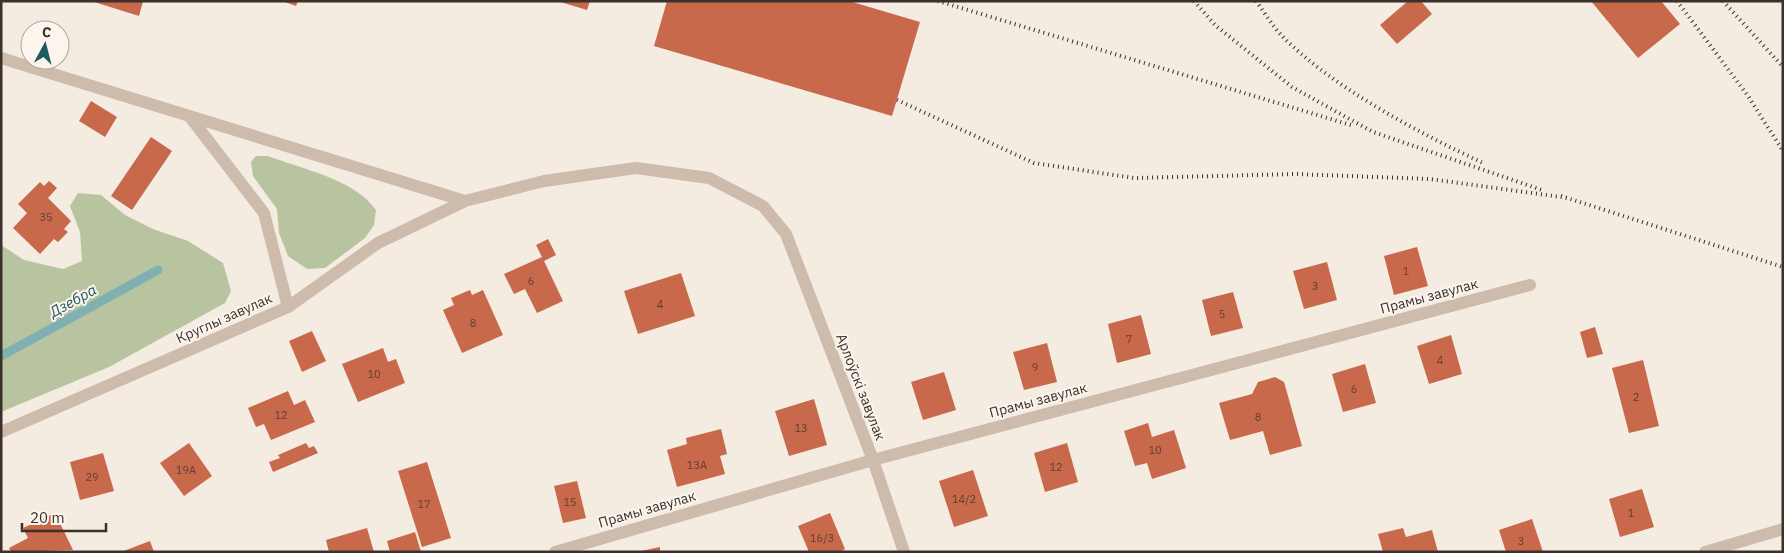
<svg xmlns="http://www.w3.org/2000/svg" width="1784" height="553" font-family="'IBM Plex Sans',sans-serif">
<style>
.green{fill:#b8c4a0}
.lines{fill:none;stroke-linecap:round;stroke-linejoin:round}
.stream{stroke:#7fb0b2;stroke-width:9}
.building{fill:#c8694b}
.minor{stroke:#cdbbac;stroke-width:12}
.rail{stroke:#3b302b;stroke-width:4;stroke-dasharray:1 4;stroke-linecap:butt}
.labels{text-anchor:middle;stroke-width:4;stroke-linejoin:round;paint-order:stroke}
.number-label{font-size:11px;fill:#5e3e33}
.street-label{font-size:14px;fill:#3b302b;stroke:#fbf5ee}
.water-label{font-size:15px;font-style:italic;fill:#1f5a5e;stroke:#fbf5ee}
</style>
<rect width="100%" height="100%" fill="#f4ebe1"/>
<path class="green" d="M256 156H268C302 169 354 179 376 210L374 225 365 238 325 268 307 269 288 256 279 233 277 209 253 176 251 162Z
M78 193 101 195 125 215 153 229 188 241 223 263 231 291 225 303 109 367 1 412V245L24 260 63 269 82 261 80 232 70 206Z"/>
<g class="lines">
<path class="stream" d="M1 356 158 270"/>
</g>
<path class="building" d="M91 1H143L139 16Z
M282 1H298L296 6Z
M557 1H590L587 10Z
M667 1H849L920 22 892 116 654 46Z
M1408 1H1421L1432 14 1397 44 1380 25Z
M1591 1H1661L1680 24 1638 58Z
M91 101 117 117 105 137 79 121Z
M151 137 172 151 132 210 111 196Z
M49 181 57 188 48 198 71 221 64 229 68 232 58 242 54 239 40 254 13 228 27 213 18 204 40 182 44 186Z
M548 239 556 255 544 261 563 301 537 313 525 289 514 294 504 274 542 257 536 245Z
M1417 247 1428 286 1394 295 1384 256Z
M1327 262 1337 300 1304 309 1293 271Z
M681 273 695 316 638 334 624 291Z
M470 290 472 295 483 290 503 335 462 353 443 310 454 305 451 298Z
M1233 292 1243 328 1211 336 1202 300Z
M1141 315 1151 354 1117 363 1108 324Z
M1595 327 1603 354 1587 358 1580 332Z
M312 331 326 361 302 372 289 341Z
M1451 335 1462 374 1429 384 1417 346Z
M1047 343 1057 382 1024 390 1013 352Z
M383 348 388 362 396 359 405 383 358 402 342 364Z
M1643 360 1659 426 1629 433 1612 368Z
M1365 364 1376 403 1343 412 1332 374Z
M944 372 956 410 923 420 911 382Z
M1275 377 1284 382 1302 446 1270 455 1263 431 1230 440 1219 403 1252 394 1258 382Z
M288 391 294 405 305 400 315 422 271 440 264 424 256 427 248 408Z
M814 399 827 445 789 456 775 411Z
M1148 423 1152 437 1174 430 1186 468 1152 479 1147 463 1135 466 1124 431Z
M721 429 727 454 720 456 725 474 677 487 667 450 687 444 686 438Z
M189 443 212 476 184 496 160 463Z
M306 443 309 448 314 446 318 453 273 472 269 462 280 458 278 455Z
M1067 443 1078 482 1045 492 1034 453Z
M103 453 114 491 80 500 70 462Z
M427 462 451 538 422 547 398 471Z
M973 470 988 516 954 527 939 481Z
M577 481 586 518 563 523 554 486Z
M1642 489 1654 527 1620 537 1609 499Z
M55 513 73 550 11 552 9 548 28 538 23 528Z
M830 513 845 549 840 552H809L798 526Z
M1532 519 1543 552H1506L1499 530Z
M367 528 374 552H329L326 540Z
M1403 528 1406 537 1432 530 1438 552H1383L1378 534Z
M415 532 421 552H390L387 541Z
M150 541 154 552H121Z
M660 547V552H641V551Z"/>
<g class="lines">
<path class="minor" d="M1 58 465 201
M190 117 264 213 288 307
M1 432 288 307 378 243 465 201 544 181 636 168 709 178 763 206 786 234 873 460 904 552
M555 552 873 460 1530 285
M1705 552 1783 529"/>
<path class="rail" d="M938 1 1354 126
M1194 1 1215 25 1292 87 1373 132 1542 190
M1256 1C1264 12 1272 25 1281 35 1332 87 1417 132 1483 163
M1677 1 1748 96 1783 151
M1723 1 1783 67
M897 100 1034 163 1134 178 1295 174 1430 179 1568 198
M1561 196 1783 267"/>
</g>
<g class="labels">
<g class="number-label">
<text x="46" y="221">35</text>
<text x="1406" y="275">1</text>
<text x="531" y="285">6</text>
<text x="1315" y="290">3</text>
<text x="660" y="308">4</text>
<text x="1222" y="318">5</text>
<text x="473" y="327">8</text>
<text x="1129" y="343">7</text>
<text x="1440" y="364">4</text>
<text x="1035" y="371">9</text>
<text x="374" y="378">10</text>
<text x="1354" y="393">6</text>
<text x="1636" y="401">2</text>
<text x="281" y="419">12</text>
<text x="1258" y="421">8</text>
<text x="801" y="432">13</text>
<text x="1155" y="454">10</text>
<text x="697" y="469">13А</text>
<text x="1056" y="471">12</text>
<text x="186" y="474">19А</text>
<text x="92" y="481">29</text>
<text x="964" y="503">14/2</text>
<text x="570" y="506">15</text>
<text x="424" y="508">17</text>
<text x="1631" y="517">1</text>
<text x="822" y="542">16/3</text>
<text x="1521" y="545">3</text>
</g>
<g class="street-label">
<text transform="translate(1429 296) rotate(-15)" y="5">Прамы завулак</text>
<text transform="translate(224 318) rotate(-24)" y="5">Круглы завулак</text>
<text transform="translate(861 387) rotate(69)" y="5">Арлоўскі завулак</text>
<text transform="translate(1038 400) rotate(-15)" y="5">Прамы завулак</text>
<text transform="translate(647 509) rotate(-16)" y="5">Прамы завулак</text>
</g>
<g class="water-label">
<text transform="translate(73 301) rotate(-29)" y="5">Дзебра</text>
</g>
</g>
<rect width="1784" height="553" fill="none" stroke="#3b302b" stroke-width="5"/>
<g transform="translate(45 45) rotate(7)"><circle r="24" fill="#fbf5ee" stroke="#aea6a0"/>
<path d="M0-4L9 19L0 12L-9 19Z" fill="#1f5a5e"/>
<text y="-8" font-size="14" font-weight="bold" text-anchor="middle" fill="#3b302b">С</text>
</g>
<path d="M22 523v8h84v-8" fill="none" stroke="#3b302b" stroke-width="2.5"/>
<text x="30" y="523" font-size="15" fill="#3b302b" stroke="#fbf5ee" stroke-width="4" paint-order="stroke">20 m</text>
</svg>
